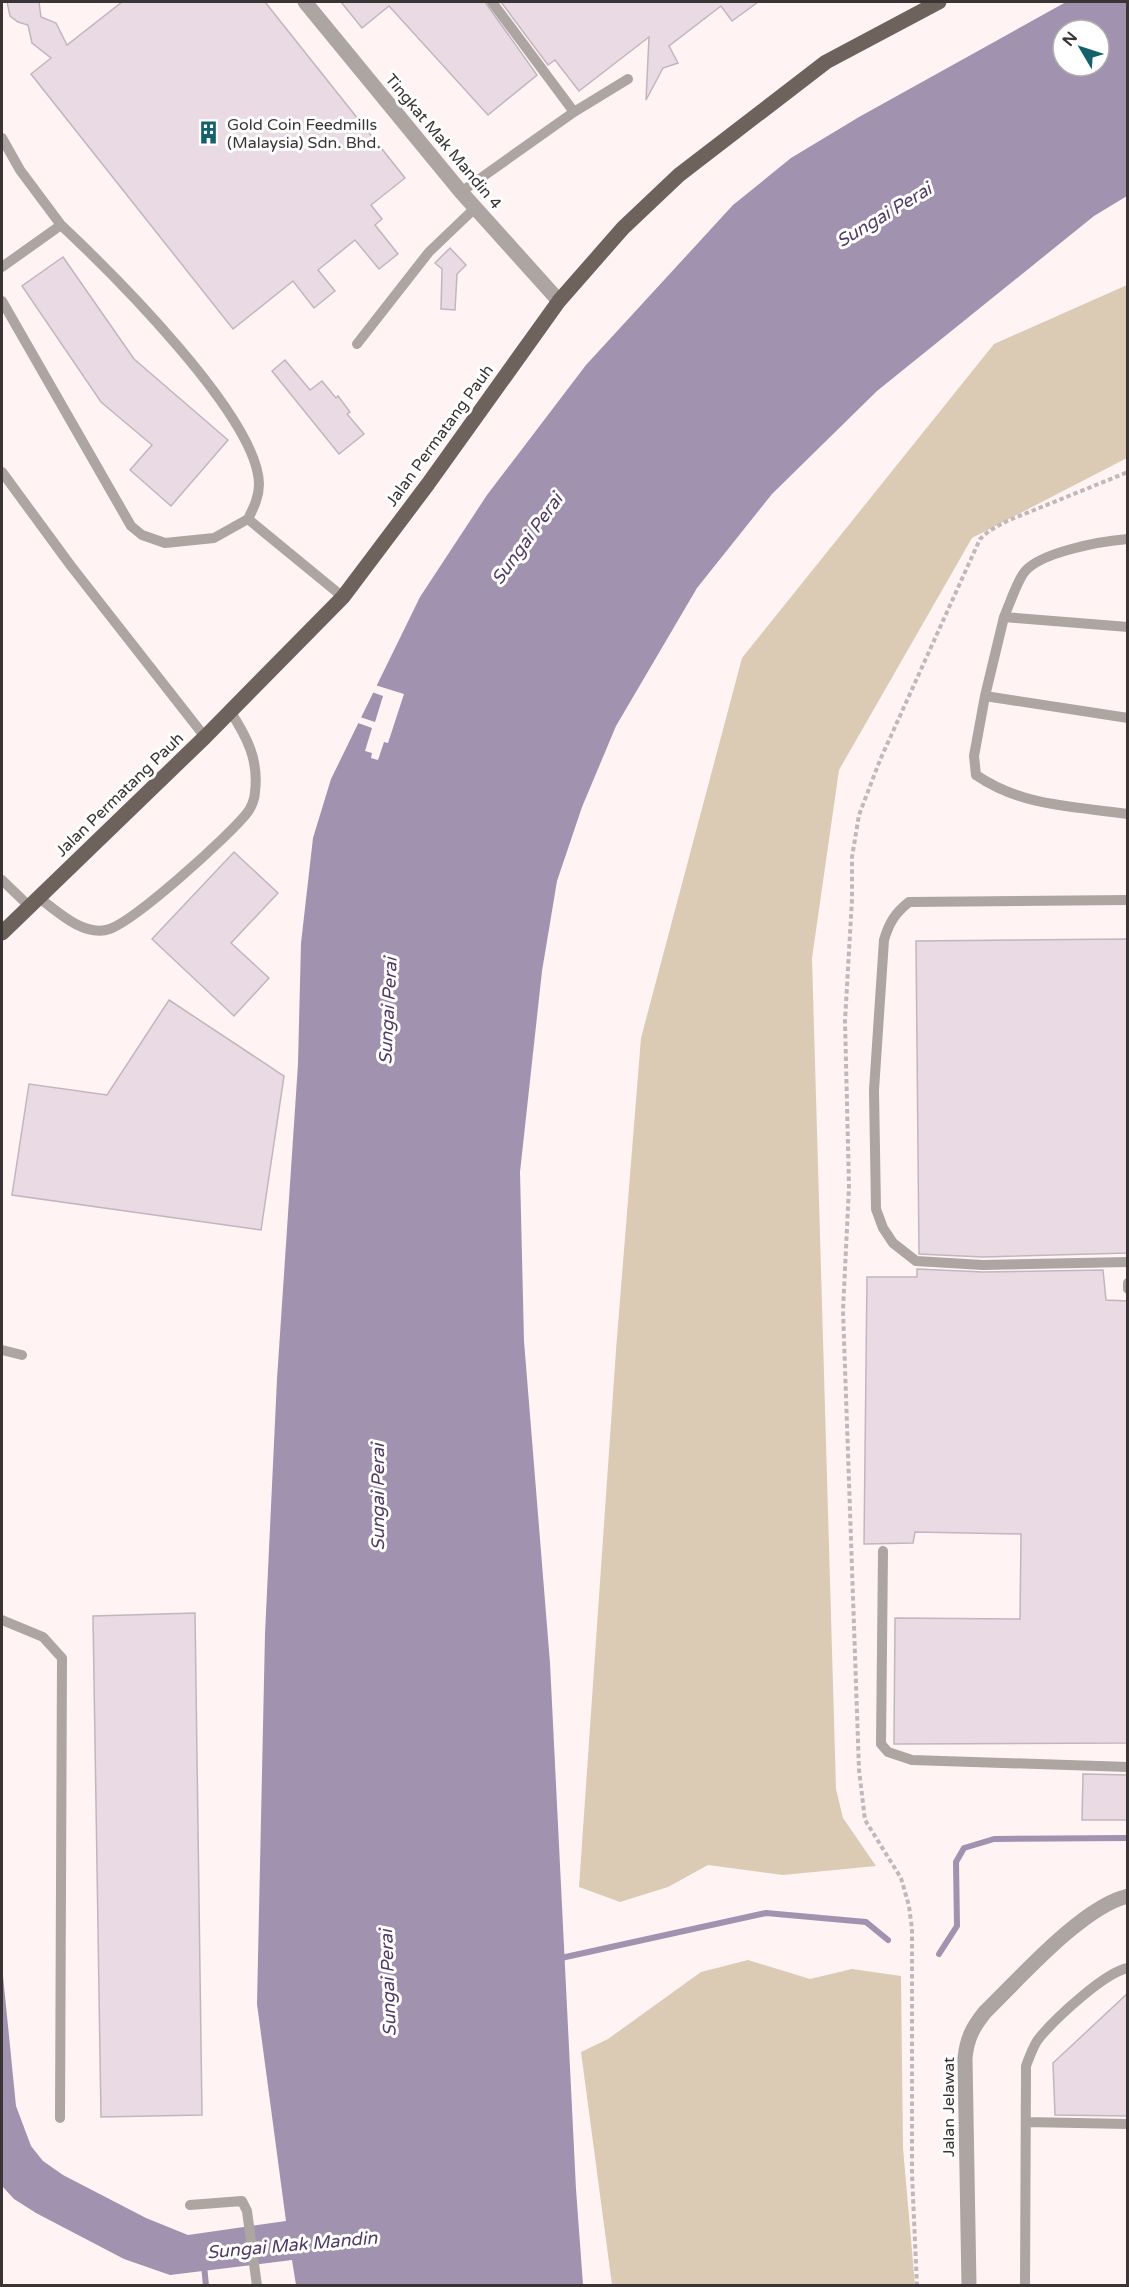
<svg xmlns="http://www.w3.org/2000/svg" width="1129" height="2287" font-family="'Varela Round',sans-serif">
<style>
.green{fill:#dbcbb4}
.water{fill:#a192af;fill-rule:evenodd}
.pier{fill:#fff3f4}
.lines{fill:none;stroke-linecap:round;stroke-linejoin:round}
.stream{stroke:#a192af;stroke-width:6}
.building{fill:#e9dae3;stroke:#c3b5be;stroke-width:1.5}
.path{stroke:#c3b8b9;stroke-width:4;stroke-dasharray:4.5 3;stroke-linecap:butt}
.service{stroke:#aca5a2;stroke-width:10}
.minor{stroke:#aca5a2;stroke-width:15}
.primary{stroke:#6e625c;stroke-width:15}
.labels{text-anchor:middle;stroke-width:6;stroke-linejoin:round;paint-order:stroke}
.poi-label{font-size:16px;fill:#3b3434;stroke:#fff;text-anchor:start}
.street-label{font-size:16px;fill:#3b3434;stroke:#fff}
.water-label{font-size:18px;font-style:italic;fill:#513a65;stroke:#fff}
</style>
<rect width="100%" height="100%" fill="#fff3f4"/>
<path class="green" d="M1127 285V458L972 538 839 770 812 958 836 1789 843 1818 876 1866 783 1875 708 1865 668 1887 620 1902 579 1887 616 1350 641 1038 742 658 994 344Z
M748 1960 810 1979 852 1969 901 1976 903 2148 915 2285H612L581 2052 608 2039 701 1972Z"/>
<path class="water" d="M1066 2H1127V196L1094 216 877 391 772 494 697 588 616 726 582 807 557 881 542 971 520 1172 524 1341 550 1663 576 2189 583 2285H296L292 2260 170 2275 124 2259 36 2213 14 2199 2 2186V1966L16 2106 31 2146 43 2161 63 2175 146 2218 188 2235 286 2221 257 2004 265 1634 277 1379 298 1064 301 943 313 838 331 779 420 597 487 495 586 365 733 205 791 158 859 117ZM1063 30H1099V66H1063Z"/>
<path class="pier" d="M375 685 404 694 388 743 384 742 378 760 371 758 372 753 365 751 372 728 358 723 360 717 375 722 383 696 372 692Z"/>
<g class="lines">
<path class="stream" d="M939 1954 957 1926 956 1862 964 1848 994 1839 1128 1838
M561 1958 766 1913 866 1922 888 1940
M204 2265 206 2286"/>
</g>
<path class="building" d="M7 2H39L41 17 56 23 67 45 122 2H265L405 178 371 205 382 219 375 225 398 254 379 269 355 240 318 270 335 291 314 308 293 281 233 329 31 74 51 58 32 43 28 25 18 22 10 16Z
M341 2H485L537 75 488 115 389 6 362 28Z
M501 2H758L732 21 721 6 669 46 678 63 663 68 646 100 649 37 579 91 555 60 548 65Z
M450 248 466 265 457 274 455 310 441 309 442 269 435 263Z
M63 257 134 359 228 440 171 506 130 470 152 445 101 402 22 286Z
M285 360 310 390 322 381 336 398 338 396 350 412 347 414 364 434 339 454 272 371Z
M234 852 278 893 231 943 269 978 234 1016 152 939Z
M1128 939V1253L983 1257 919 1254 916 941Z
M169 1000 284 1076 261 1230 12 1195 29 1084 107 1095Z
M917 1269 983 1272 1103 1270 1106 1300 1128 1301V1743L894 1744 895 1618 1020 1619 1021 1534 915 1532 913 1543 864 1544 867 1277H917Z
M195 1613 202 2115 101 2117 93 1616Z
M1083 1774 1128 1775V1820H1082Z
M1128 1993V2116L1055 2115 1053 2063Z"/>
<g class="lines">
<path class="path" d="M917 2286 912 2174V1929L909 1906 901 1878 865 1820 859 1770 843 1310 849 1187 845 1021 852 899V857L859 815 880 760 980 539 989 531 1007 521 1128 472"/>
<path class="service" d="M492 2 574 112
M2 138 20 170 61 225 2 267
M461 192 574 112 628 79
M61 225C111 272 258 417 259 484 259 497 254 507 248 519
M2 301 131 526 142 535 165 543 214 538 248 519 343 597
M357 344 429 252 475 208
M2 472 71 566 205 737
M1004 617C1010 603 1015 587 1023 574 1037 552 1103 541 1128 539
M985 696 1004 617 1128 627
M1128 718 985 696 974 756 976 775C1023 807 1073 806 1128 814
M2 880 29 906
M38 897C57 911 81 935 106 930 130 926 230 835 247 813 251 808 255 799 255 792 259 760 247 737 230 711
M1128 900 909 902C895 913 889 923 884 940L874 1090 876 1209 883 1228 893 1243 916 1261 983 1265 1128 1262
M1128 1283V1289
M2 1350 22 1355
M883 1551 881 1744 888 1752 912 1760 1128 1767
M2 1620 43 1637 62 1658 60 2118
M1026 2122 1128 2124
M190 2205 242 2201 247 2211 257 2286
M1025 2286 1026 2066C1030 2056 1033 2045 1040 2037 1056 2018 1105 1972 1128 1968"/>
<path class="minor" d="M305 2 461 192 559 301
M969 2286 965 2058C967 2038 973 2027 985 2012 1019 1979 1083 1906 1128 1896"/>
<path class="primary" d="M2 933 205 737 343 597 428 484 559 301 623 228 679 175 826 62 939 2"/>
</g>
<defs>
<symbol id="building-bare" viewBox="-9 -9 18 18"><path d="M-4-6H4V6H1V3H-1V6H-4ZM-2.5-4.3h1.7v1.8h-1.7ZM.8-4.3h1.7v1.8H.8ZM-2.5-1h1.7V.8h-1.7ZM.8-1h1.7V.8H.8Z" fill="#14616c" stroke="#fff" stroke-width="2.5" paint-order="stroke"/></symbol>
</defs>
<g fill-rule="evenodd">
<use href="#building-bare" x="192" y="116" width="33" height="33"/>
</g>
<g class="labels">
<g class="poi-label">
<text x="227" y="130">Gold Coin Feedmills<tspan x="227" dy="18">(Malaysia) Sdn. Bhd.</tspan></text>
</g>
<g class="street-label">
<text transform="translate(444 141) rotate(50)" y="6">Tingkat Mak Mandin 4</text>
<text transform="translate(439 435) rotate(-54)" y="6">Jalan Permatang Pauh</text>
<text transform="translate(119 794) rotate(-44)" y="6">Jalan Permatang Pauh</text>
<text transform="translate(948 2107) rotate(-90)" y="6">Jalan Jelawat</text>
</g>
<g class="water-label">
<text transform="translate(884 215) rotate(-31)" y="6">Sungai Perai</text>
<text transform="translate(527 539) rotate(-54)" y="6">Sungai Perai</text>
<text transform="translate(388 1011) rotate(-87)" y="6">Sungai Perai</text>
<text transform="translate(378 1497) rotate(-90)" y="6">Sungai Perai</text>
<text transform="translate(388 1983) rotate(-92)" y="6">Sungai Perai</text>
<text transform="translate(292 2245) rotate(-5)" y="6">Sungai Mak Mandin</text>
</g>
</g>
<rect width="1129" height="2287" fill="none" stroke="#3b3434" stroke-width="6"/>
<g transform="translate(1081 48) rotate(309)"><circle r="28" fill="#ffffff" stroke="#b1aeae" stroke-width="1.5"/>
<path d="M0-4.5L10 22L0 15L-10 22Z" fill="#14616c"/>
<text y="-9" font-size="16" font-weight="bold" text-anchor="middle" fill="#3b3434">N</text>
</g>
</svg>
